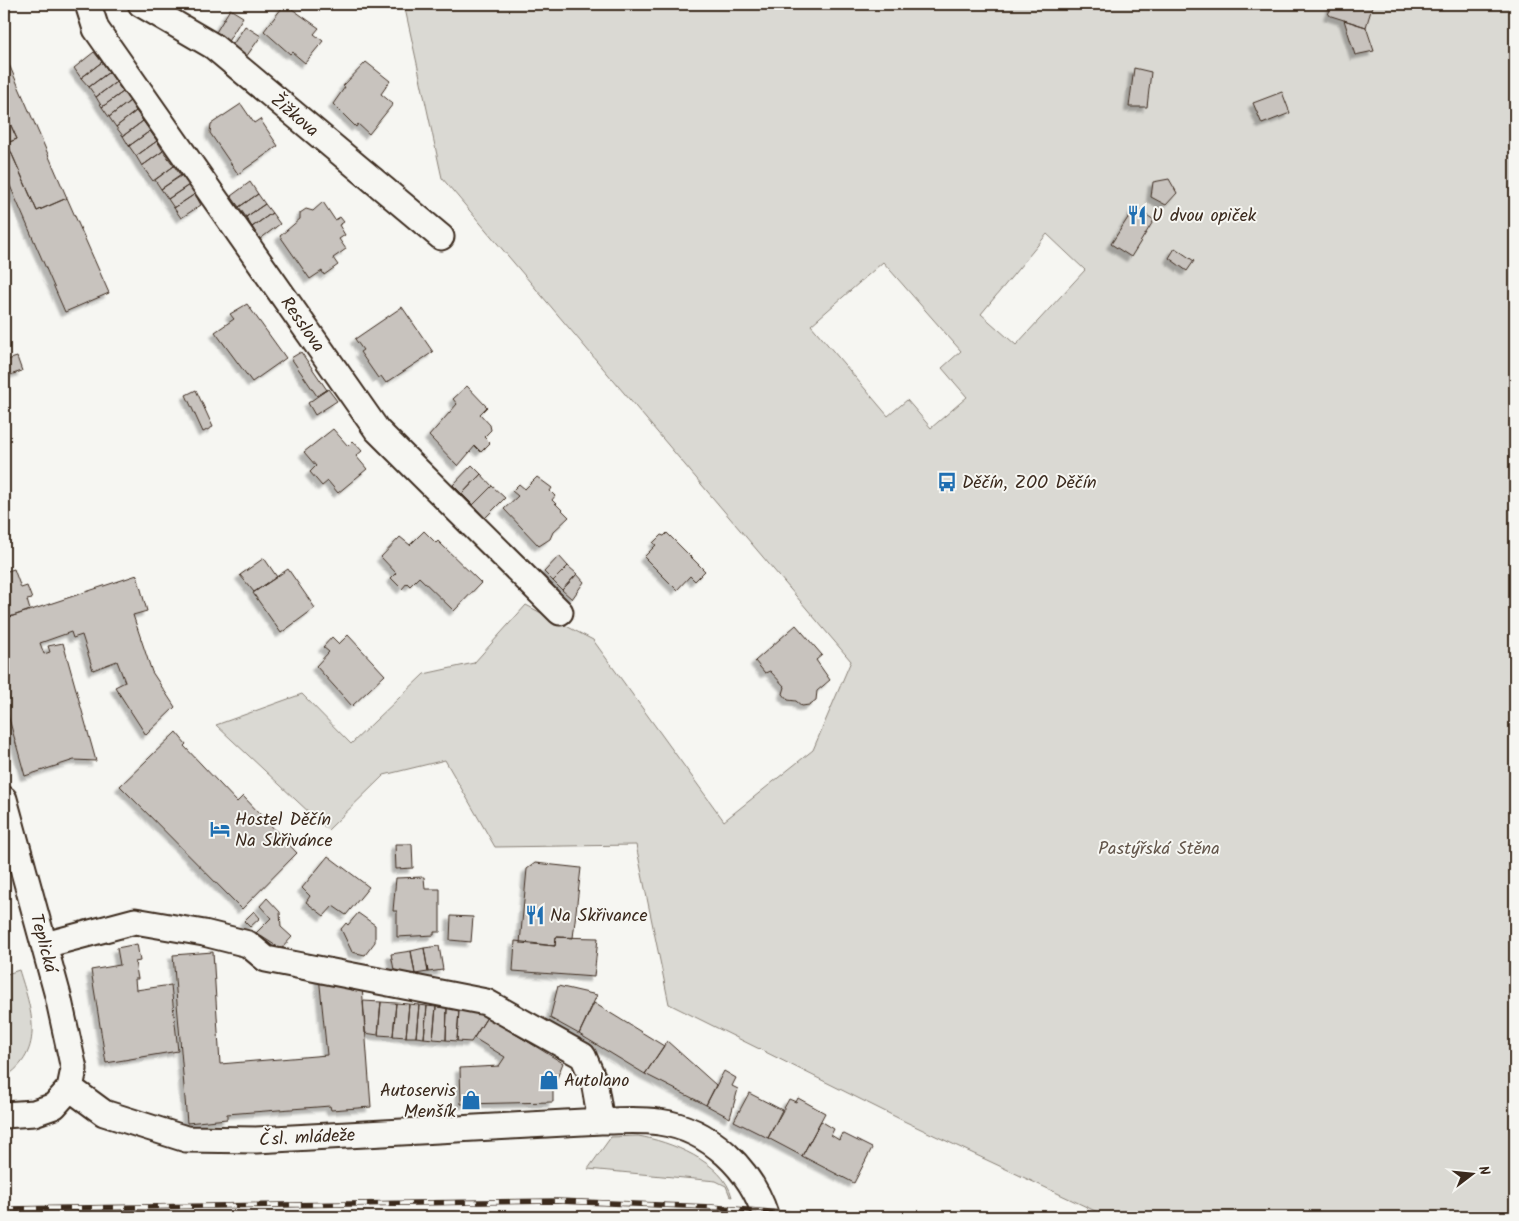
<svg xmlns="http://www.w3.org/2000/svg" width="1519" height="1221" font-family="Kalam,sans-serif">
<style>
.green{fill:#dad9d3;stroke:#8a8278;fill-rule:evenodd}
.building{fill:#c8c3be;stroke:#3b2a1e;filter:url(#shadow)}
.lines{fill:none;stroke-linecap:round;stroke-linejoin:round}
.minor-casing{stroke:#3b2a1e;stroke-width:29}
.minor{stroke:#f6f6f2;stroke-width:25}
.rail-casing{stroke:#3b2a1e;stroke-width:5.5}
.rail{stroke:#f6f6f2;stroke-width:4;stroke-dasharray:11;stroke-linecap:butt}
.labels{text-anchor:middle;stroke-width:4;stroke-linejoin:round;paint-order:stroke}
.street-label{font-size:18px;fill:#3b2a1e;stroke:#f6f6f2}
.poi-label{font-size:18px;fill:#3b2a1e;stroke:#f6f6f2;text-anchor:start}
.park-label{font-size:18px;fill:#63564b;stroke:#f6f6f2}
</style>
<defs>
<filter id="shadow"><feDropShadow dx="-4.5" dy="4.5" stdDeviation="1" flood-color="#0004"/></filter>
</defs>
<rect width="100%" height="100%" fill="#f6f6f2"/>
<filter id="ink" filterUnits="userSpaceOnUse"><feTurbulence type="fractalNoise" baseFrequency=".02" numOctaves="2"/><feDisplacementMap in="SourceGraphic" scale="10" xChannelSelector="R" yChannelSelector="G"/><feConvolveMatrix kernelMatrix="1 2 1 2 8 2 1 2 1" color-interpolation-filters="sRGB"/></filter>
<g filter="url(#ink)">
<path class="green" d="M404 4H1515V1217H1108L906 1122 669 1004 636 845 495 847 445 760 384 775 328 830 216 725 302 694 351 744 424 674 474 663 526 605 593 640 724 821 813 750 851 661 442 178ZM1047 234 1085 270 1016 345 981 314ZM883 262 961 351 942 368 967 397 931 428 907 400 888 416 811 325Z
M19 970C31 1009 47 1051 4 1078V975Z
M638 1136C669 1141 724 1162 732 1197L730 1196 726 1186 716 1181 588 1169 611 1137Z"/>
<path class="building" d="M285 4 319 28 314 34 323 41 305 63 292 52 290 54 264 31Z
M1332 4H1373L1366 27 1328 15Z
M230 9 243 17 227 43 215 34Z
M1344 20 1366 27 1374 51 1355 55Z
M245 26 261 36 246 57 232 46Z
M94 52 102 62 81 78 74 68Z
M4 53 67 198 37 211 7 143 17 139 8 119 4 121Z
M102 62 109 72 89 87 81 78Z
M366 62 390 81 381 94 393 104 369 134 358 124 356 127 333 104 345 87 343 86Z
M1134 68 1151 72 1147 107H1129Z
M109 72 116 82 96 97 89 87Z
M116 82 123 92 102 107 96 97Z
M123 92 130 101 109 117 102 107Z
M1282 92 1290 113 1262 124 1253 103Z
M130 101 136 111 116 127 109 117Z
M241 104 254 123 260 119 278 146 238 174 210 133 211 124Z
M136 111 143 121 123 136 116 127Z
M8 119 17 139 7 143 37 211 67 198 109 293 65 312 4 172V121Z
M143 121 150 131 129 146 123 136Z
M150 131 157 141 136 156 129 146Z
M157 141 163 151 142 166 136 156Z
M163 151 174 166 153 181 142 166Z
M174 166 181 176 161 189 155 180Z
M181 175 189 185 168 199 161 189Z
M1169 179 1177 193 1166 205 1151 197 1153 182Z
M250 182 258 194 239 207 231 196Z
M189 185 195 194 174 208 168 199Z
M195 194 201 205 181 218 174 208Z
M258 194 265 204 246 217 239 207Z
M323 202 335 220 340 217 344 222 339 225 345 235 339 239 346 249 333 258 338 265 324 275 322 271 310 279 280 236 300 219V213L306 209 313 211Z
M265 204 272 213 252 227 246 217Z
M1135 207 1154 220 1131 257 1111 244Z
M272 213 280 224 260 239 252 227Z
M1175 248 1194 261 1187 271 1169 258Z
M247 304 286 358 252 382 215 332 234 319 230 314Z
M402 307 433 352 386 383 381 376 378 378 360 352 363 350 355 339Z
M301 352 327 390 317 396 291 358Z
M17 357 22 371 4 377V361Z
M467 386 487 407 480 414 490 425 491 430 484 437 490 443 481 452 475 446 458 466 429 436 457 404 453 399Z
M328 389 337 401 315 415 308 403Z
M196 390 213 427 203 432 186 395Z
M333 429 348 446 353 441 362 451 356 456 367 469 338 493 328 481 322 486 310 472 316 466 304 452Z
M472 465 481 474 462 494 453 485Z
M481 474 492 486 473 505 462 494Z
M537 477 552 488 550 491 555 496 552 500 569 517 553 532 550 539 539 546 504 509 518 496 512 491 519 484 525 489Z
M492 486 505 498 485 518 473 505Z
M424 531 436 543 438 541 481 583 454 611 419 577 410 586 407 583 402 589 391 578 396 573 381 557 400 537 410 545Z
M667 533 705 571 695 581 690 576 677 590 644 557 656 545 653 543 661 535 664 536Z
M559 556 568 566 553 581 544 572Z
M264 558 277 577 254 592 240 575Z
M568 566 577 574 562 590 553 581Z
M14 569 21 588 27 586 32 599 27 600 30 610 4 619V572Z
M288 569 315 608 281 633 253 593Z
M577 574 584 582 572 599 562 590Z
M137 575 147 611 133 615 152 672 175 707 146 735 115 687 125 682 117 661 93 670 82 635 73 638 71 632 40 643 44 654 50 652 48 646 63 643 96 761 74 760 25 776 8 715 4 708V619Z
M796 625 822 655 816 660 830 680 817 691 816 700 809 705 802 706 796 701 788 700 783 694 785 687 770 671 765 673 755 661Z
M348 635 385 675 352 706 316 666 329 652 323 647 332 637 339 644Z
M176 732 186 744 184 746 237 802 243 796 297 853 242 909 120 786Z
M395 844H412L413 868 396 869Z
M328 856 369 887 346 915 333 906 324 916 306 902 310 896 302 888Z
M535 863 581 868 573 938 556 937 555 946 520 943 527 869Z
M424 877 425 889H440V932H434V935L397 937V911H393L396 878Z
M267 898 280 912 281 927 292 937 281 949 256 933 271 918 260 906Z
M254 911 260 918 250 927 244 921Z
M358 913 375 925V942L365 955 352 952 341 929 346 923 348 925Z
M451 916 473 917 471 942 450 940Z
M556 937 598 938 594 977 513 971 515 941 555 946Z
M137 944 140 961 135 962 138 979H135L136 990 171 985 178 1051 106 1063 91 970 120 965 117 948Z
M439 946 443 970 428 972 424 948Z
M424 948 428 972 415 974 411 951Z
M411 951 415 974 395 975 391 954Z
M213 952 220 1064 327 1055 319 976 362 986 371 1107 331 1110 330 1106 227 1114V1119L187 1123 173 955Z
M558 986 597 995 579 1034 550 1018Z
M363 1001 381 1002 378 1035 365 1033Z
M381 1002 396 1003 393 1036 378 1035Z
M396 1003 409 1004 406 1037 393 1036Z
M594 1003 664 1046 645 1074 579 1034Z
M409 1004 419 1005 416 1037H406Z
M419 1005 427 1006 424 1038 416 1037Z
M427 1006 436 1007 433 1039 424 1038Z
M436 1007 447 1008 446 1040 433 1039Z
M447 1008 459 1009 457 1041 446 1040Z
M459 1009 474 1010 487 1017 471 1042 457 1041Z
M487 1017 563 1063 553 1088V1102L461 1104 460 1068 499 1066 505 1057 474 1038Z
M667 1041 716 1085 706 1105 645 1074Z
M724 1071 736 1078 732 1086 738 1089 730 1118 706 1105Z
M749 1093 782 1110 768 1138 734 1121Z
M798 1098 825 1113 802 1156 768 1138 789 1099 796 1102Z
M821 1121 834 1129 831 1135 839 1140 842 1133 872 1148 854 1183 802 1156Z"/>
<g class="lines">
<defs>
<path id="minor" d="M88 4 96 29 377 430 560 612
M141 4 213 46 441 237
M4 799 58 996 74 1069 70 1088 54 1106 34 1113 4 1115
M45 945 135 921 204 933 248 944 266 959 486 1002 583 1056 594 1081 601 1121
M70 1088 104 1113 186 1139 256 1140 601 1121C620 1121 641 1119 659 1122 710 1129 751 1169 766 1217"/>
</defs>
<use href="#minor" class="minor-casing"/>
<use href="#minor" class="minor"/>
<defs>
<path id="rail" d="M4 1209 557 1201 712 1207 829 1217"/>
</defs>
<use href="#rail" class="rail-casing"/>
<use href="#rail" class="rail"/>
</g>
</g>
<defs>
<symbol id="restaurant-bare" viewBox="-9 -9 18 18"><path d="M-5-6h1v4h1v-4h1v4h1v-4h1v5L-1.5 .5V6h-2V.5L-5-1ZM5-6V6H3V1.5H1.5Q1.5-4 5-6Z" fill="#1f6fb2" stroke="#f6f6f2" stroke-width="2.5" paint-order="stroke"/></symbol>
<symbol id="bus-bare" viewBox="-9 -9 18 18"><path d="M-5-6H5V4H4V6H2V4H-2V6H-4V4H-5ZM-3.5-4V0h7V-4ZM-3.5 1.2v1.5H-2V1.2ZM2 1.2v1.5H3.5V1.2Z" fill="#1f6fb2" stroke="#f6f6f2" stroke-width="2.5" paint-order="stroke"/></symbol>
<symbol id="hotel-bare" viewBox="-9 -9 18 18"><path d="M-6-4.5h1.5V1H6V5H4.5V3h-9V5H-6ZM-4 0a1.8 1.8 0 1 1 3.6 0ZM.5 0V-2.5h3Q6-2.5 6 0Z" fill="#1f6fb2" stroke="#f6f6f2" stroke-width="2.5" paint-order="stroke"/></symbol>
<symbol id="shop-bare" viewBox="-9 -9 18 18"><path d="M-5-2.5h2.3a2.7 3.5 0 0 1 5.4 0H5L5.5 6h-11ZM-1.5-2.5h3a1.5 2.3 0 0 0-3 0Z" fill="#1f6fb2" stroke="#f6f6f2" stroke-width="2.5" paint-order="stroke"/></symbol>
</defs>
<g fill-rule="evenodd">
<use href="#restaurant-bare" x="1123" y="201" width="28" height="28"/>
<use href="#bus-bare" x="933" y="468" width="28" height="28"/>
<use href="#hotel-bare" x="206" y="815" width="28" height="28"/>
<use href="#restaurant-bare" x="521" y="901" width="28" height="28"/>
<use href="#shop-bare" x="535" y="1066" width="28" height="28"/>
<use href="#shop-bare" x="457" y="1086" width="28" height="28"/>
</g>
<g class="labels">
<g class="street-label">
<text transform="translate(295 115) rotate(40)" y="6">Žižkova</text>
<text transform="translate(303 324) rotate(55)" y="6">Resslova</text>
<text transform="translate(44 943) rotate(75)" y="6">Teplická</text>
<text transform="translate(307 1137) rotate(-3)" y="6">Čsl. mládeže</text>
</g>
<g class="poi-label">
<text x="1152" y="221">U dvou opiček</text>
<text x="962" y="488">Děčín, ZOO Děčín</text>
<text x="235" y="825">Hostel Děčín<tspan x="235" dy="21">Na Skřivánce</tspan></text>
<text x="550" y="921">Na Skřivance</text>
<text x="564" y="1086">Autolano</text>
<text x="456" y="1096" text-anchor="end">Autoservis<tspan x="456" dy="21">Menšík</tspan></text>
</g>
<g class="park-label">
<text x="1159" y="854">Pastýřská Stěna</text>
</g>
</g>
<rect width="1519" height="1221" fill="none" stroke="#f6f6f2" stroke-width="20"/>
<rect x="10" y="10" width="1499" height="1201" fill="none" stroke="#3b2a1e" stroke-width="2" filter="url(#ink)"/>
<g transform="translate(1472 1174) rotate(74)" stroke="#f6f6f2" stroke-width="4" paint-order="stroke">
<path d="M0-4L9 19L0 12L-9 19Z" fill="#3b2a1e"/>
<text y="-8" font-size="14" font-weight="bold" text-anchor="middle" fill="#3b2a1e">N</text>
</g>
</svg>
